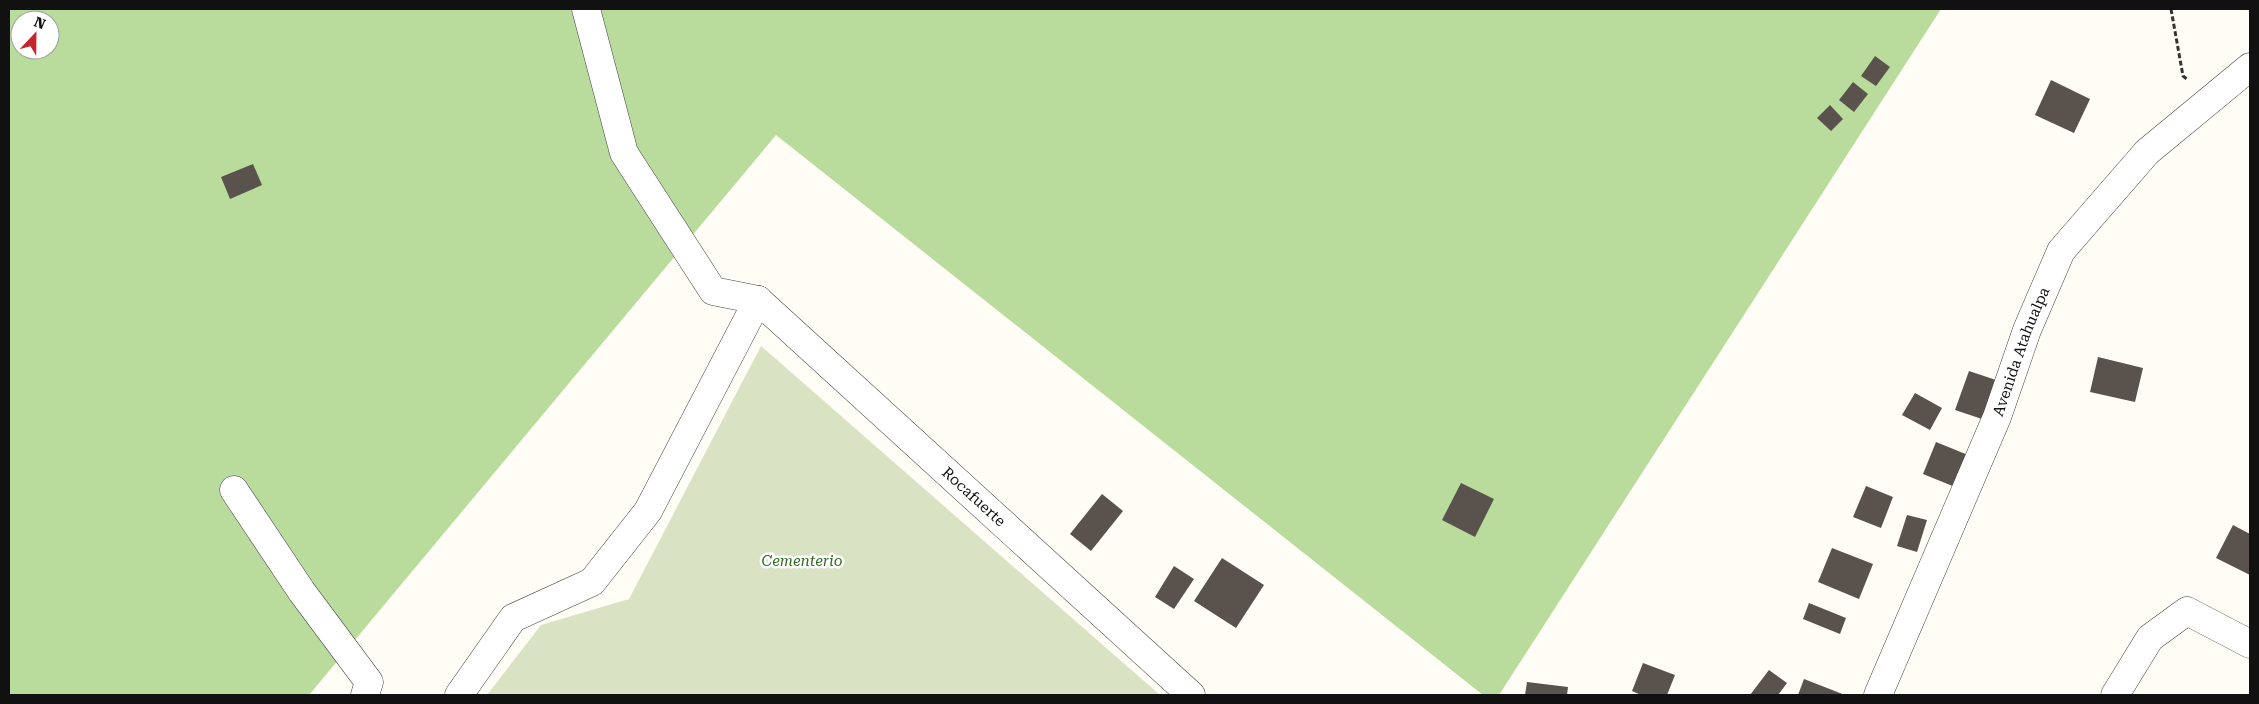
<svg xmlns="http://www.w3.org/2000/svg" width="2259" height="704" font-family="'Roboto Serif',serif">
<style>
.forest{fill:#b9dc9c;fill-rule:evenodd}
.cemetery{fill:#d9e3c4}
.building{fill:#5a524d}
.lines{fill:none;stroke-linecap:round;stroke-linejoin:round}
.street-casing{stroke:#444;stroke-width:29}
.path{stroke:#333;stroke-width:3;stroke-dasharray:5 2.5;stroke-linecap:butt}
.street{stroke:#fff;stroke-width:28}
.labels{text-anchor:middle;stroke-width:5;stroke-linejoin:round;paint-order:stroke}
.street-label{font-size:15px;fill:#111;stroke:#fff}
.park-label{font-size:15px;font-style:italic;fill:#2f6b1f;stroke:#fff}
</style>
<rect width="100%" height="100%" fill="#fffdf5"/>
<path class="forest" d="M9 9H1941L1499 695H1483L776 135 309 695H9ZM20 20H50V50H20Z"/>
<path class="cemetery" d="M761 346 1160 695H487L541 625 629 599Z"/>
<path class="building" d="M1875 56 1890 67 1876 86 1861 76Z
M2051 80 2090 99 2074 133 2035 115Z
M1853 82 1868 94 1854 112 1839 100Z
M1830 105 1843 119 1831 131 1817 118Z
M253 164 262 185 230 199 221 177Z
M2098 357 2143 368 2135 402 2090 392Z
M1969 371 1996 380 1982 419 1955 410Z
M1915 393 1942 408 1930 430 1902 415Z
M1936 442 1968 455 1955 487 1923 474Z
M1461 483 1494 499 1475 537 1442 520Z
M1866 486 1893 497 1881 528 1853 517Z
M1102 494 1123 511 1091 551 1070 534Z
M1907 515 1927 520 1917 552 1897 546Z
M2233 525 2250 534V575L2216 558Z
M1832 548 1873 564 1859 599 1818 582Z
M1222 558 1264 585 1236 628 1194 601Z
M1174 566 1194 579 1174 609 1155 597Z
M1809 603 1846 618 1840 634 1803 619Z
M1643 663 1675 675 1667 695H1641L1632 691Z
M1769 670 1787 683 1778 695H1750Z
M1804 679 1845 695H1798Z
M1527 682 1568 687 1567 695H1525Z"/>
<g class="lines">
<defs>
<g id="street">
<path d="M586 9 624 153 713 291 758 300"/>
<path id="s1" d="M758 300 1191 695"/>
<path d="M234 490 302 592 369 682 365 695"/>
<path d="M459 695 513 618 592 582 648 511 758 300"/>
<path id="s2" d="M1878 695 1997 417 2027 330 2061 251 2147 152 2250 67"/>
<path d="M2115 695 2150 638 2187 611 2250 644"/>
</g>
</defs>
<use href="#street" class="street-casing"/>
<path class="path" d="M2171 9 2183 76 2188 80"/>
<use href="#street" class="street"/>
</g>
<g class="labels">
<g class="street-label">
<text dy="5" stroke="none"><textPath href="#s2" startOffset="372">Avenida Atahualpa</textPath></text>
<text dy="5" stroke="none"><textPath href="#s1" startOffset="292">Rocafuerte</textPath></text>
</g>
<g class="park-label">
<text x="802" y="566">Cementerio</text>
</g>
</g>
<rect width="2259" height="704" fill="none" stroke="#111111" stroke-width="20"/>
<g transform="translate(35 35) rotate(22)"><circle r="24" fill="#ffffff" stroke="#a0a0a0"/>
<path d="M0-4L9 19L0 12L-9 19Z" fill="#c4262e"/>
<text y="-8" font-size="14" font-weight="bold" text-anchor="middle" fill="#111111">N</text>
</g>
</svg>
